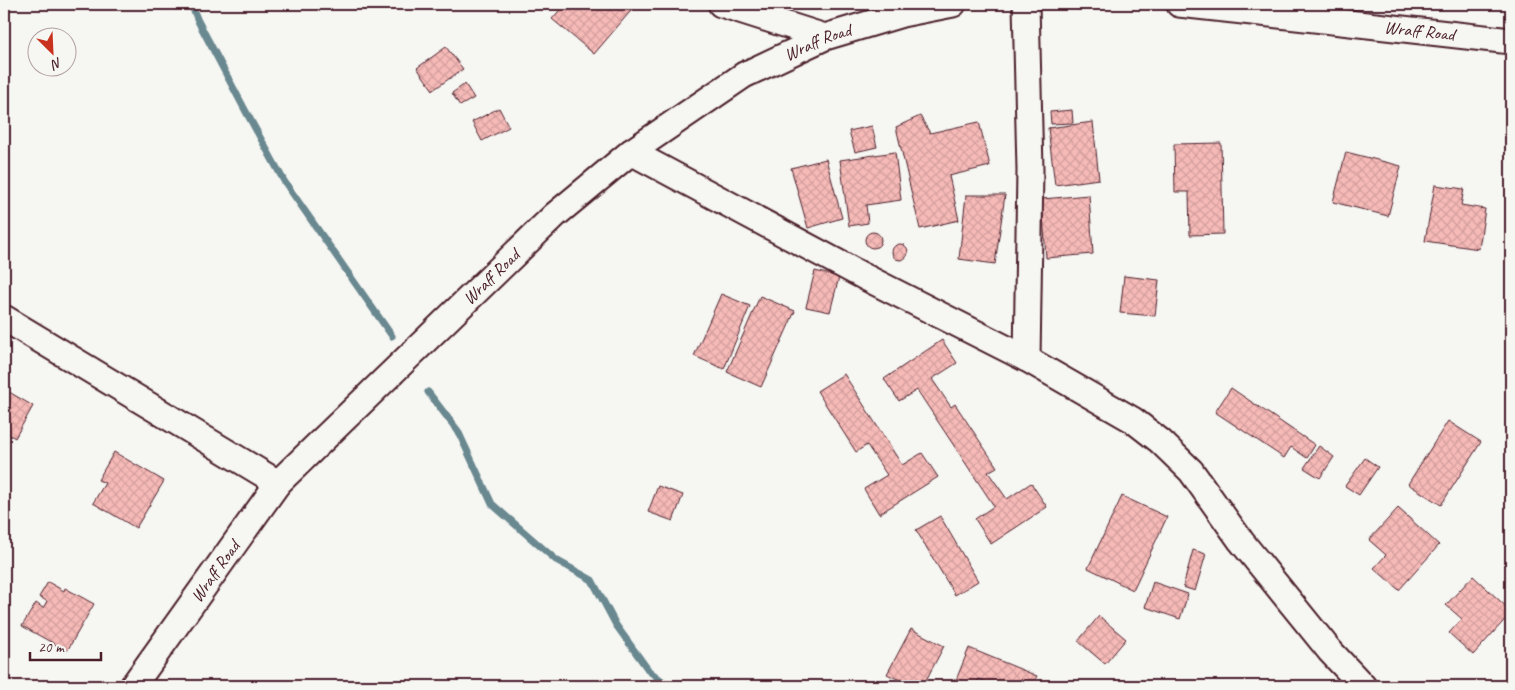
<svg xmlns="http://www.w3.org/2000/svg" width="1515" height="690" font-family="Caveat,sans-serif">
<style>
.lines{fill:none;stroke-linecap:round;stroke-linejoin:round}
.stream{stroke:#698890;stroke-width:7}
.building{fill:url(#building-cross-hatch);stroke:#4a1f2b}
.minor-casing{stroke:#4a1f2b;stroke-width:29}
.minor{stroke:#f6f6f2;stroke-width:25}
.labels{text-anchor:middle;stroke-width:4.5;stroke-linejoin:round;paint-order:stroke}
.street-label{font-size:18px;fill:#4a1f2b;stroke:#f6f6f2}
</style>
<defs>
<pattern id="building-cross-hatch" width="8" height="8" patternUnits="userSpaceOnUse" patternTransform="scale(1.25)"><rect width="8" height="8" fill="#f6bab7"/><path d="M0 0l8 8M0 8l8-8" fill="none" stroke="#d49f9e"/></pattern>
</defs>
<rect width="100%" height="100%" fill="#f6f6f2"/>
<filter id="ink" filterUnits="userSpaceOnUse"><feTurbulence type="fractalNoise" baseFrequency=".02" numOctaves="2"/><feDisplacementMap in="SourceGraphic" scale="10" xChannelSelector="R" yChannelSelector="G"/><feConvolveMatrix kernelMatrix="1 2 1 2 8 2 1 2 1" color-interpolation-filters="sRGB"/></filter>
<g filter="url(#ink)">
<g class="lines">
<path class="stream" d="M191 4 198 21 244 108 284 181 392 336
M428 392 458 431 492 504 556 560 592 580 616 625 649 671 669 686"/>
</g>
<path class="building" d="M565 4H632L635 6 594 54 552 19Z
M446 47 463 69 433 90 417 68Z
M465 84 474 98 460 106 452 93Z
M499 108 509 127 482 141 472 122Z
M1072 110 1073 123 1051 124 1050 112Z
M920 116 930 133 979 122 990 166 949 176 959 220 920 229 896 127Z
M1093 122 1099 179 1055 185 1048 128Z
M872 126 877 147 855 152 849 131Z
M1221 143 1223 234 1190 235 1189 192H1175L1174 144Z
M895 152 901 200 866 205 868 223 849 226 840 160Z
M1346 152 1401 166 1388 216 1333 202Z
M826 159 842 218 808 228 791 168Z
M1435 185 1464 189 1461 205 1485 209 1479 249 1425 241Z
M966 195H1005L995 264 959 259Z
M1089 195 1093 254 1046 258 1042 199Z
M865 240a8 8 0 1 1 16 0a8 8 0 1 1-16 0Z
M892 252a8 8 0 1 1 16 0a8 8 0 1 1-16 0Z
M815 271 839 277 830 312 806 307Z
M1124 276 1159 280 1155 316 1120 313Z
M721 294 750 306 724 369 694 356Z
M760 296 795 311 761 387 727 372Z
M942 340 957 363 932 379 951 407 955 404 997 467 988 472 1007 499 1031 483 1047 507 991 544 975 519 994 506 917 390 899 401 884 379Z
M844 374 902 465 922 453 938 477 879 514 864 489 887 475 867 445 856 452 817 391Z
M1231 388 1315 445 1307 458 1291 447 1284 458 1215 412Z
M4 389 33 406 15 438 4 431Z
M1448 421 1481 442 1441 505 1408 484Z
M1319 446 1334 457 1320 478 1304 468Z
M114 452 164 481 136 528 93 503 105 483 98 480Z
M1365 458 1378 467 1359 495 1345 486Z
M658 486 683 495 673 521 648 512Z
M1122 496 1167 517 1133 590 1088 568Z
M1398 508 1439 545 1399 590 1374 568 1386 555 1369 540Z
M940 516 978 581 955 595 916 530Z
M1193 550 1206 554 1195 591 1183 587Z
M1473 576 1511 611V613L1473 655 1449 633 1462 619 1446 605Z
M48 582 64 591 65 588 94 604 67 651 22 626 36 603 43 608 47 601 39 597Z
M1153 582 1188 594 1180 619 1145 607Z
M1099 616 1126 639 1105 664 1078 641Z
M911 629 944 646 923 686H912L887 674Z
M969 648 1037 676 1032 686H996L979 679 975 686H971L956 680Z"/>
<g class="lines">
<defs>
<g id="minor">
<path d="M721 4 825 37"/>
<path d="M1026 4 1030 170 1027 359"/>
<path id="s1" d="M1179 4 1511 41"/>
<path d="M631 152 863 276 1027 359 1133 420 1160 441 1191 471 1241 541 1330 651 1363 686"/>
<path d="M4 318 278 483"/>
<path id="s2" d="M133 686 278 483 555 215 631 152 744 75 825 37 902 14 953 4"/>
</g>
</defs>
<use href="#minor" class="minor-casing"/>
<use href="#minor" class="minor"/>
</g>
</g>
<g class="labels">
<g class="street-label">
<text dy="6" stroke="none"><textPath href="#s1" startOffset="242">Wraff Road</textPath></text>
<text dy="6" stroke="none"><textPath href="#s2" startOffset="951">Wraff Road</textPath></text>
<text dy="6" stroke="none"><textPath href="#s2" startOffset="546">Wraff Road</textPath></text>
<text dy="6" stroke="none"><textPath href="#s2" startOffset="141">Wraff Road</textPath></text>
</g>
</g>
<rect width="1515" height="690" fill="none" stroke="#f6f6f2" stroke-width="20"/>
<rect x="10" y="10" width="1495" height="670" fill="none" stroke="#4a1f2b" stroke-width="2" filter="url(#ink)"/>
<g transform="translate(52 52) rotate(156)"><circle r="24" fill="#f6f6f2" stroke="#b1a0a2"/>
<path d="M0-4L9 19L0 12L-9 19Z" fill="#c8321e"/>
<text y="-8" font-size="14" font-weight="bold" text-anchor="middle" fill="#4a1f2b">N</text>
</g>
<path d="M30 652v8h71v-8" fill="none" stroke="#4a1f2b" stroke-width="2.5"/>
<text x="38" y="652" font-size="15" fill="#4a1f2b" stroke="#f6f6f2" stroke-width="4" paint-order="stroke">20 m</text>
</svg>
